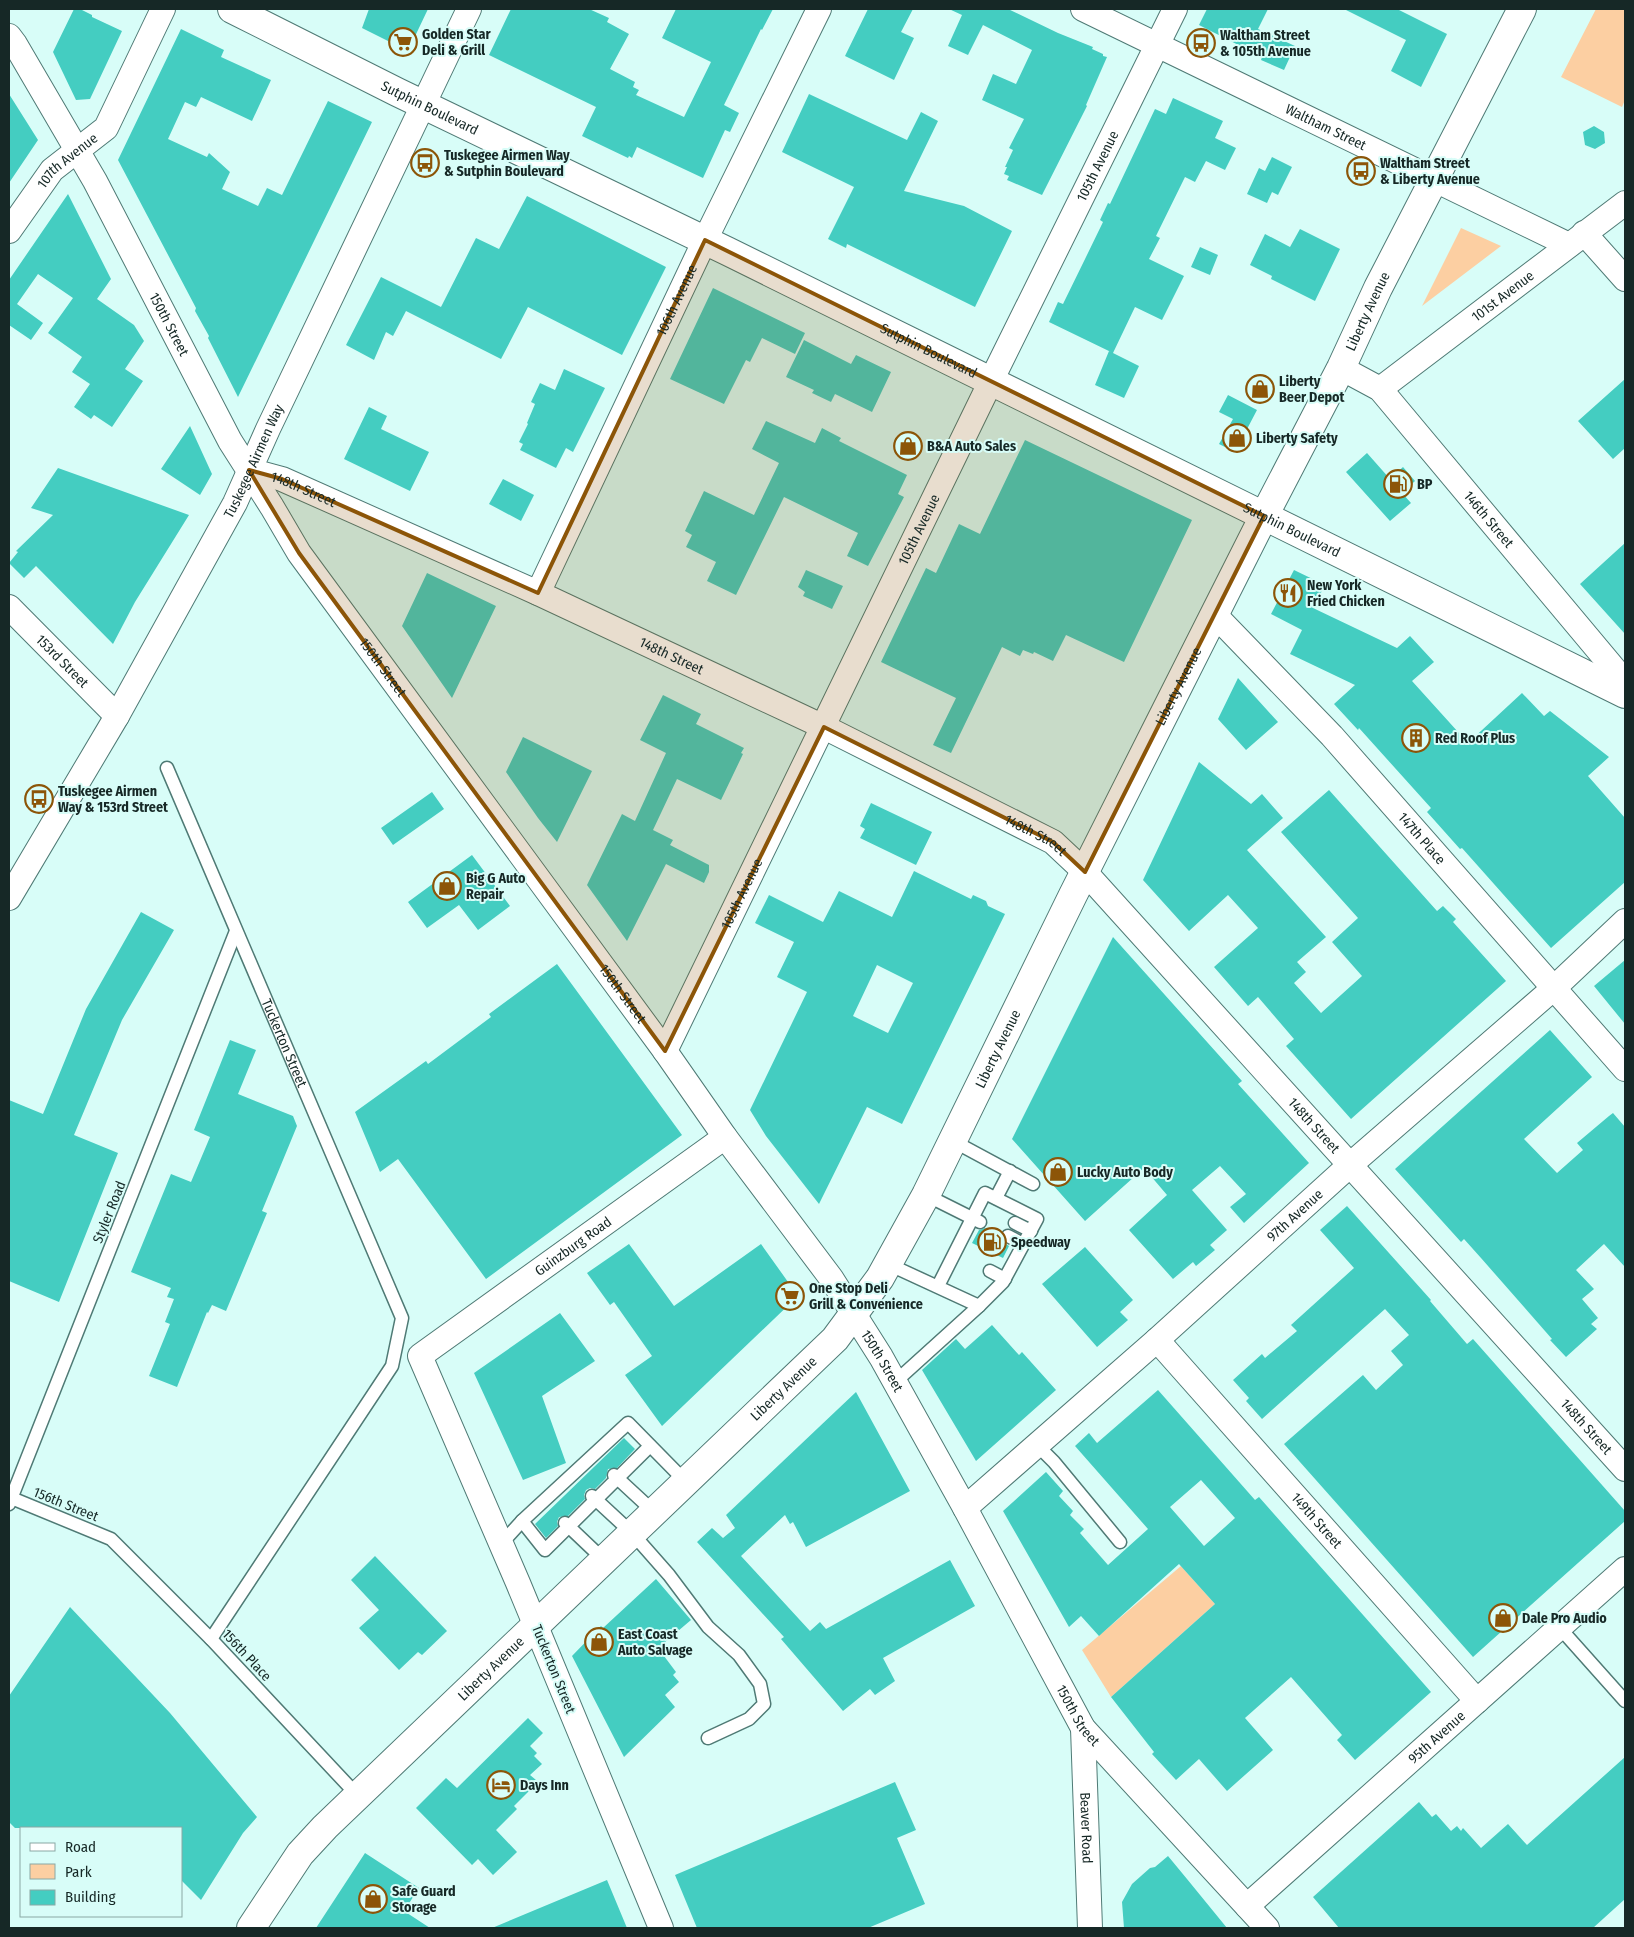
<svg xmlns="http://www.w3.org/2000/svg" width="1634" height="1937" font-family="'Fira Sans Condensed',sans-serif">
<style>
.green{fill:#fccfa2}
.building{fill:#44cdc1;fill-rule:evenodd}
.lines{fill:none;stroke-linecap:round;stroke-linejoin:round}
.lane-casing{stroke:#4f7a75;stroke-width:15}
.street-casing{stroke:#4f7a75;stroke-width:26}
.secondary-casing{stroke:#4f7a75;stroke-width:30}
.primary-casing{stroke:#4f7a75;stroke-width:30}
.lane{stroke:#fff;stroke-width:12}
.street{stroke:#fff;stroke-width:24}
.secondary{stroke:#fff;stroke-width:28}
.primary{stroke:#fff;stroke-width:28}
.marked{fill:#8c5508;fill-opacity:0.2;stroke:#8c5508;stroke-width:4;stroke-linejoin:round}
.labels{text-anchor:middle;stroke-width:4;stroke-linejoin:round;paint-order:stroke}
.poi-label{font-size:14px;font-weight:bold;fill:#162826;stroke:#d8fdf8;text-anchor:start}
.street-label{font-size:14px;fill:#162826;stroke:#d8fdf8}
</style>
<rect width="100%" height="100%" fill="#d8fdf8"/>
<path class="green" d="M1596 9H1625V100L1622 107 1561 77Z
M1461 228 1501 246 1422 306Z
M1181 1566 1215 1604 1111 1697 1082 1650Z"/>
<path class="building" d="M74 9H80L92 15V17L122 31 90 99 76 100 53 52Z
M369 9H428L408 51 362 28Z
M511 9H589L609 18 607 22 629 34 610 69 635 82 633 87 639 90 636 95 684 117 711 62 662 38 676 9H773L762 30 761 29 724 105 739 113 730 132 725 130 703 178 637 147 632 158 629 156 628 158 582 136 596 107 489 55Z
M868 9H913L901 32 914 38 894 80 845 56Z
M949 9H1008L1058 33 1093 47 1092 49 1103 54V56L1107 57 1086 105 1087 106 1042 195 1007 180 1009 176 1004 174 1007 167H1005L1013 150 1009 148 1024 119 982 100 993 74 1016 84 1032 50 983 25 968 55 948 46 962 15Z
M1207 9H1268L1258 29 1295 46 1284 70 1261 60 1262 57 1199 25Z
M1344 9H1397L1447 34 1421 87 1391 71 1406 40Z
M181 29 224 50 221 57 271 80 252 121 201 97 196 107 185 102 168 139 207 157 209 153 230 172 222 189 258 206 267 188 282 195 328 101 372 122 238 397 208 338 209 336 195 311 196 308 118 160Z
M9 94 38 140 9 183Z
M809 94 907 140 921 112 938 121 904 191 964 206 1012 231 975 307 847 244 846 248 828 239 854 187 782 152Z
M1173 98 1223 121 1215 138 1236 148 1225 170 1206 161 1195 182 1185 177 1156 236 1160 238 1149 259 1184 276 1162 320 1135 307 1113 353 1049 322 1058 302 1063 304 1086 257 1103 222 1100 220 1108 203 1110 204 1155 109 1166 114Z
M1594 126 1604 132 1605 143 1595 149 1585 145 1583 132Z
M1272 157 1292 167 1278 195 1272 192 1267 203 1247 194 1259 168 1265 171Z
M68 194 111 279 97 299 134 325 144 341 125 369 143 381 112 427 94 415 91 419 74 407 90 384 72 372 82 357 48 333 73 298 38 274 17 304 43 323 31 340 9 325V280Z
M527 196 666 267 622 355 528 307 501 359 406 311 393 336 386 332 374 360 346 345 381 277 441 307 476 238 499 249Z
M1300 229 1340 249 1315 301 1271 279 1272 276 1250 265 1265 234 1290 247Z
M1200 247 1218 255 1210 275 1191 267Z
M713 288 805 333 795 354 762 338 750 362 746 360 724 404 670 379Z
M804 340 851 364 856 355 891 372 872 412 835 394 831 402 812 393 814 390 786 377Z
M1109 351 1139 366 1124 398 1095 385Z
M564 369 605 388 573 452 566 448 556 468 520 450 523 444 519 442 528 424 527 423 535 404 531 402 540 383 555 390Z
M1625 379V448L1613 459 1578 421Z
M1228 395 1257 410 1235 452 1219 444 1233 419 1219 412Z
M369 407 387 416 381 429 429 452 410 491 344 459Z
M766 421 815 443 822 428 841 438 839 441 907 475 898 494 904 497 868 566 847 556 858 533 784 497 736 595 707 581 716 562 686 547 692 535 685 531 704 491 754 515 779 463 752 449Z
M190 426 212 474 200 495 161 469Z
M1025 440 1192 520 1124 662 1066 635 1053 661 1034 652 1033 654 1023 650 1020 656 1002 647 951 753 933 745 956 698 881 662 926 568 936 573 959 524 980 534Z
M1367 453 1390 479 1403 467 1415 481 1402 493 1411 503 1390 521 1346 472Z
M58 468 189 515 135 602 113 644 36 566 24 578 9 563 18 552 16 551 53 515 31 508Z
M503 479 534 495 521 521 489 504Z
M1625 543V634L1580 584Z
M806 570 843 586 832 609 803 596 805 592 798 587Z
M1294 570 1325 585 1313 608 1397 648 1410 636 1434 662 1412 681 1468 743 1522 693 1544 716 1550 711 1609 757 1588 776 1625 818V882L1551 948 1462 848 1460 849 1427 812 1431 808 1359 728 1358 730 1334 704 1355 685 1290 654 1302 630 1271 614Z
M427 573 496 606 452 698 402 626Z
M1238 678 1278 722 1246 750 1218 719Z
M663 695 701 714 696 724 744 748 741 753 743 754 721 800 677 779 653 830 673 840 670 845 709 865V872L704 883 666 864 627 941 587 885 622 814 635 821 666 753 640 740Z
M523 737 592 771 557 842 538 818 506 772Z
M1199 762 1251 804 1262 794 1283 818 1247 850 1326 937 1297 962 1306 972 1294 983 1321 1013 1362 976 1332 942 1358 918 1281 832 1329 790 1437 911 1443 906 1456 919 1453 922 1506 981 1351 1119 1286 1046 1294 1039 1258 997 1248 1006 1214 967 1258 928 1228 895 1189 931 1143 880Z
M432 792 444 809 393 845 381 828Z
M871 803 932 832 916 865 860 838 865 829 860 826Z
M472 855 510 906 478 930 459 905 427 928 408 902Z
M914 871 971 899 973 895 986 901 988 906 1005 914 902 1124 867 1107 819 1204 766 1136 750 1110 807 992 777 977 794 942 755 923 769 895 823 922 839 891 892 917ZM877 965 913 983 888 1033 853 1016Z
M141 912 174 930 122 1020 74 1135 118 1153 59 1302 9 1281V1100L43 1114 86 1009Z
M1113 937 1242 1081 1238 1084 1309 1163 1244 1223 1230 1207 1246 1194 1220 1166 1192 1190 1227 1230 1210 1245 1215 1250 1196 1266 1193 1262 1173 1279 1129 1230 1167 1195 1144 1168 1085 1221 1012 1139Z
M1625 960V1024L1594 986Z
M557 964 682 1135 486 1279 398 1159 380 1172 355 1112 426 1061 428 1064 491 1017 489 1014Z
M1550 1030 1592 1077 1524 1139 1557 1173 1583 1150 1577 1143 1609 1116 1613 1113 1625 1127V1267L1604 1244 1576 1270 1594 1289 1582 1299 1598 1318 1591 1324 1597 1329 1566 1357 1550 1340 1552 1339 1481 1258 1464 1239 1461 1242 1395 1169Z
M230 1040 256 1050 238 1094 293 1116 297 1126 262 1211 267 1213 226 1311 212 1305 208 1313 207 1312 177 1387 149 1376 170 1324 165 1322 174 1299 167 1297 171 1288 131 1272 171 1174 191 1182 210 1137 194 1130Z
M1347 1206 1431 1300 1430 1301 1467 1344 1473 1339 1625 1511V1521L1473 1657 1284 1444 1363 1375 1376 1390 1403 1365 1391 1351 1409 1335 1385 1309 1262 1419 1246 1401 1249 1398 1233 1380 1262 1354 1265 1358 1297 1331 1291 1325 1354 1268 1320 1230Z
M985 1228 1000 1236 1001 1241 1009 1246 1003 1258 972 1243 979 1230Z
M629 1244 674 1306 761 1244 798 1296 662 1426 625 1375 652 1356 614 1302 610 1305 587 1273Z
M1085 1247 1133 1300 1120 1312 1128 1320 1097 1347 1042 1284Z
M560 1313 595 1361 542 1396 566 1463 523 1480 474 1373Z
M992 1325 1019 1355 1022 1352 1056 1390 976 1461 922 1370 956 1339 965 1349Z
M1158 1390 1255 1500 1259 1497 1431 1692 1355 1760 1337 1740 1342 1735 1291 1677 1245 1718 1273 1750 1227 1791 1199 1759 1176 1780 1152 1754 1154 1752 1111 1697 1215 1604 1179 1564 1099 1636 1081 1616 1069 1627 1003 1511 1046 1472 1063 1491 1059 1496 1073 1511 1070 1515 1084 1529 1080 1533 1108 1565 1148 1529 1075 1446 1089 1433 1097 1443ZM1201 1480 1235 1518 1204 1546 1170 1507Z
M856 1392 910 1491 806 1547 793 1522 790 1524 785 1515 741 1556 810 1631 820 1622 826 1629 950 1560 975 1606 883 1658 895 1681 875 1695 870 1689 843 1711 781 1639 784 1637 697 1542 712 1528 723 1538 735 1528 726 1515Z
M624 1438 635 1449 617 1468 608 1469 606 1478 595 1489 590 1488 586 1490 584 1495 585 1499 568 1516 559 1517 557 1522 558 1526 546 1538 535 1524Z
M375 1556 447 1631 422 1655 418 1652 399 1670 359 1628 379 1610 351 1580Z
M656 1579 691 1620 658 1648 676 1672 673 1675 679 1682 665 1695 675 1707 624 1757 572 1656 601 1626 603 1628Z
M70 1607 170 1713 257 1817 243 1833 201 1900 181 1880V1828H15L9 1822V1696Z
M528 1718 543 1733 530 1746 537 1753 534 1756 542 1764 530 1775 536 1780 528 1788 530 1790 514 1806 517 1809 496 1830 517 1852 493 1875 478 1859 472 1865 416 1808 446 1778 457 1788Z
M1625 1757V1899L1593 1928H1339L1313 1897 1419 1802 1432 1817 1436 1814 1451 1831 1457 1826 1461 1831 1463 1828 1481 1848 1508 1824 1527 1845Z
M895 1782 916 1830 897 1838 925 1904 868 1928H697L675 1875Z
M365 1853 419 1888 404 1911 430 1928H316Z
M1168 1856 1187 1879 1227 1928H1124L1122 1902 1132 1884 1150 1868 1155 1867Z
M607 1880 627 1928H492Z"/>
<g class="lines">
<defs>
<g id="lane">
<path id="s1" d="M167 768 402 1318 392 1366 211 1639"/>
<path d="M953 1141 1033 1184"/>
<path d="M926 1195 980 1222"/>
<path d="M996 1198 1010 1171"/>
<path d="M1015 1223 1031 1231"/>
<path d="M1008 1236 1023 1244"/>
<path d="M888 1264 979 1306 1003 1282 1037 1219 985 1193 938 1286"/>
<path d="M990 1271 1005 1279"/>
<path d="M895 1382 979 1306"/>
<path d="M1037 1445 1054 1462 1120 1542"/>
<path d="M614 1475 654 1512"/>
<path d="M592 1496 632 1533 669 1575 708 1627 739 1655 760 1684 764 1704 749 1719 708 1738"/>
<path d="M9 1497 111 1539 211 1639 357 1795"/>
<path d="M9 1504 236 931"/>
<path d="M522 1521 545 1550 650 1446"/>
<path d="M565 1523 604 1560"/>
<path d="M501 1544 522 1521 628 1423 686 1482"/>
<path d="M1559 1627 1625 1701"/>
</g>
<g id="street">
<path id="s2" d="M1083 9 1569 245"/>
<path id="s3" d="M9 36 15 44 95 181 230 441 272 507 299 553 665 1051 725 1137 831 1278 881 1357 965 1508 1083 1728 1267 1928"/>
<path id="s4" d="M9 231 52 170 106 128 163 9"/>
<path d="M1584 233 1625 279"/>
<path id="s5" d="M1341 368 1380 389 1625 682"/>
<path id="s6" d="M1380 389 1625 203"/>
<path id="s7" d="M249 470 282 479 538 593 824 727 1053 842 1085 872 1625 1469"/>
<path id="s8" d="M538 593 705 240 819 9"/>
<path id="s9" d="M9 607 117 716"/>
<path id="s10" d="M1214 614 1332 736 1625 1069"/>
<path id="s11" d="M9 898 117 716 235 503 268 429 469 9"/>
<path id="s12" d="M665 1051 991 381 1175 9"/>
<path id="s13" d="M1157 1340 1477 1701"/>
<path id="s14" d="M965 1508 1157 1340 1350 1165 1554 988 1625 921"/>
<path id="s15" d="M1083 1728 1090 1928"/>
<path id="s16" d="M1247 1906 1625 1569"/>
<path id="s17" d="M661 1928 518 1583 420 1356 725 1137"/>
</g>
<g id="secondary">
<path id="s18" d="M232 9 397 92 727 251 1625 694"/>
</g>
<g id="primary">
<path id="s19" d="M251 1928 300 1854 325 1827 835 1339 880 1278 926 1195 1073 895 1264 516 1341 368 1378 288 1522 9"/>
</g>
</defs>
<use href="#lane" class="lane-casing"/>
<use href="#street" class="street-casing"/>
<use href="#secondary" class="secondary-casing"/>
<use href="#primary" class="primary-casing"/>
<use href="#lane" class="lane"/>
<use href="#street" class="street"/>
<use href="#secondary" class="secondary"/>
<use href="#primary" class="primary"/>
</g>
<path class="marked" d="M705 240 1264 516 1085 872 1053 842 824 727 665 1051 299 553 249 470 282 479 538 593Z"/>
<defs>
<symbol id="supermarket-ring" viewBox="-11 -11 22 22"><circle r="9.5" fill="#d8fdf8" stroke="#8c5508" stroke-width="1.5"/><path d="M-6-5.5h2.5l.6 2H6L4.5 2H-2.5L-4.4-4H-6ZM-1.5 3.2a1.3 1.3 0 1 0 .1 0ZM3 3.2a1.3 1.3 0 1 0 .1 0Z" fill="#8c5508"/></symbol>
<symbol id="bus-ring" viewBox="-11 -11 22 22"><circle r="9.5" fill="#d8fdf8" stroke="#8c5508" stroke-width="1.5"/><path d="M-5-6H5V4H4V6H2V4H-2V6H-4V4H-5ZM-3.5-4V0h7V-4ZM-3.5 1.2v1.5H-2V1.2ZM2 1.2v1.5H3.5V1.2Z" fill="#8c5508"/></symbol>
<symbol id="shop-ring" viewBox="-11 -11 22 22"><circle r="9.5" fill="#d8fdf8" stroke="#8c5508" stroke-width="1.5"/><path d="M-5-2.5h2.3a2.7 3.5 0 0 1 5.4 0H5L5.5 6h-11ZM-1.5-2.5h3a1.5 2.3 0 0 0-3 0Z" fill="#8c5508"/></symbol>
<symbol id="fuel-ring" viewBox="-11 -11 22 22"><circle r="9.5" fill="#d8fdf8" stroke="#8c5508" stroke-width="1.5"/><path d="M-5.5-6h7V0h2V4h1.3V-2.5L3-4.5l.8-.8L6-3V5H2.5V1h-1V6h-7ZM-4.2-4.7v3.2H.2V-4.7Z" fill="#8c5508"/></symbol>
<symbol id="restaurant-ring" viewBox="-11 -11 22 22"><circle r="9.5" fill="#d8fdf8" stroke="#8c5508" stroke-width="1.5"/><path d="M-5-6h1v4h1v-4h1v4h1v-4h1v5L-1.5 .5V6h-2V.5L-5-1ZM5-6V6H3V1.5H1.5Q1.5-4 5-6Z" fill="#8c5508"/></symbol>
<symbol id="building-ring" viewBox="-11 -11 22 22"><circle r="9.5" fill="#d8fdf8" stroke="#8c5508" stroke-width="1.5"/><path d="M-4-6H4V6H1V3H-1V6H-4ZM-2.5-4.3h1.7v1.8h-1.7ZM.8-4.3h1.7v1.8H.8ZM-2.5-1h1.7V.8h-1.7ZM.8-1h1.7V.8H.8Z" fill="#8c5508"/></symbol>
<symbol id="hotel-ring" viewBox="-11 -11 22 22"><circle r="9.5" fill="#d8fdf8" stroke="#8c5508" stroke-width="1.5"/><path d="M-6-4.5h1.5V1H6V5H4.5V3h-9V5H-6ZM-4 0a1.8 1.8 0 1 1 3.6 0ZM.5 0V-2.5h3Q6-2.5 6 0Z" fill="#8c5508"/></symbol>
</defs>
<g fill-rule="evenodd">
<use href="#supermarket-ring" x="387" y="26" width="32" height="32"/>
<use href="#bus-ring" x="1185" y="27" width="32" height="32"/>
<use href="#bus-ring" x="409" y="147" width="32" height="32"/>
<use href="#bus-ring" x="1345" y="155" width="32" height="32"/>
<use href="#shop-ring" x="1244" y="373" width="32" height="32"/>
<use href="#shop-ring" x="1221" y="422" width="32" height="32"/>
<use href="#shop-ring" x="892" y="430" width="32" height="32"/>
<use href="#fuel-ring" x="1382" y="468" width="32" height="32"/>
<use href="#restaurant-ring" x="1272" y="577" width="32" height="32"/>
<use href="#building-ring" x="1400" y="722" width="32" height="32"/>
<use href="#bus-ring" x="23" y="783" width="32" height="32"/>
<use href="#shop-ring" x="431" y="870" width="32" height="32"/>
<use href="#shop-ring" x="1042" y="1156" width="32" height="32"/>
<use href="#fuel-ring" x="976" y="1226" width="32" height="32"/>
<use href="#supermarket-ring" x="774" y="1280" width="32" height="32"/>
<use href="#shop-ring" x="1487" y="1602" width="32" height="32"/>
<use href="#shop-ring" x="583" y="1626" width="32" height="32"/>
<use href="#hotel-ring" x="485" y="1769" width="32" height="32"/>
<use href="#shop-ring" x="357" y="1883" width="32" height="32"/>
</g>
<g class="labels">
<g class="poi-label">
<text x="422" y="39">Golden Star<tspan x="422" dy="16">Deli &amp; Grill</tspan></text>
<text x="1220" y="40">Waltham Street<tspan x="1220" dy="16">&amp; 105th Avenue</tspan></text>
<text x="444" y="160">Tuskegee Airmen Way<tspan x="444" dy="16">&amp; Sutphin Boulevard</tspan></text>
<text x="1380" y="168">Waltham Street<tspan x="1380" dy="16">&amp; Liberty Avenue</tspan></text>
<text x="1279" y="386">Liberty<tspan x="1279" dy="16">Beer Depot</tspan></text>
<text x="1256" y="443">Liberty Safety</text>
<text x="927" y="451">B&amp;A Auto Sales</text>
<text x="1417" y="489">BP</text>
<text x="1307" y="590">New York<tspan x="1307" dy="16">Fried Chicken</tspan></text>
<text x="1435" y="743">Red Roof Plus</text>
<text x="58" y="796">Tuskegee Airmen<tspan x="58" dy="16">Way &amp; 153rd Street</tspan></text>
<text x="466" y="883">Big G Auto<tspan x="466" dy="16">Repair</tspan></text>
<text x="1077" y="1177">Lucky Auto Body</text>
<text x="1011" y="1247">Speedway</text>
<text x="809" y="1293">One Stop Deli<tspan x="809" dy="16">Grill &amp; Convenience</tspan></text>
<text x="1522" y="1623">Dale Pro Audio</text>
<text x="618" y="1639">East Coast<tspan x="618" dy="16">Auto Salvage</tspan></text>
<text x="520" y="1790">Days Inn</text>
<text x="392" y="1896">Safe Guard<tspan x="392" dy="16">Storage</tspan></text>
</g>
<g class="street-label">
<text dy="5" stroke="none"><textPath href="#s18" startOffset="221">Sutphin Boulevard</textPath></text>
<text dy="5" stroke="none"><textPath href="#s2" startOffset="270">Waltham Street</textPath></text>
<text dy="5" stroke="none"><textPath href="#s4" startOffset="92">107th Avenue</textPath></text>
<text dy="5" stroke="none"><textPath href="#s12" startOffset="985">105th Avenue</textPath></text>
<text dy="5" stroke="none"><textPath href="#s6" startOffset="154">101st Avenue</textPath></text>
<text dy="5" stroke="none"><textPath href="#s8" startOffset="324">106th Avenue</textPath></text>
<text dy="5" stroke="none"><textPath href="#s19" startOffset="1990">Liberty Avenue</textPath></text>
<text dy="5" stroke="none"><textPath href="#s3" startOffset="330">150th Street</textPath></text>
<text dy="5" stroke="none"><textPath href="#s18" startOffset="776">Sutphin Boulevard</textPath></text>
<text dy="5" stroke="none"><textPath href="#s11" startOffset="501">Tuskegee Airmen Way</textPath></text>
<text dy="5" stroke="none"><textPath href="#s7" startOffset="58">148th Street</textPath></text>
<text dy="5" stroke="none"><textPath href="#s5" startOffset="214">146th Street</textPath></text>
<text dy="5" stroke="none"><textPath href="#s12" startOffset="580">105th Avenue</textPath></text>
<text dy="5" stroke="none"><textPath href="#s18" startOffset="1181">Sutphin Boulevard</textPath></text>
<text dy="5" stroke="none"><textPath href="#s7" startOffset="462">148th Street</textPath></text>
<text dy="5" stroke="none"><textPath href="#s9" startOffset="76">153rd Street</textPath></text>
<text dy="5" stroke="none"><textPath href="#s3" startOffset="735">150th Street</textPath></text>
<text dy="5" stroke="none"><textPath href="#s19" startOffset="1570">Liberty Avenue</textPath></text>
<text dy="5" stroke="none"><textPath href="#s7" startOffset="868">148th Street</textPath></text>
<text dy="5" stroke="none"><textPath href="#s10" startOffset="306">147th Place</textPath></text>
<text dy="5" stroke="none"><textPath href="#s12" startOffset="175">105th Avenue</textPath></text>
<text dy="5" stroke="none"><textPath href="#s3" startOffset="1140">150th Street</textPath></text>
<text dy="5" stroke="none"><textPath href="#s1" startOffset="299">Tuckerton Street</textPath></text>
<text dy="5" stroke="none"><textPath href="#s19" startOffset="1165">Liberty Avenue</textPath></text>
<text dy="5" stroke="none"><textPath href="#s7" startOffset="1272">148th Street</textPath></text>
<text transform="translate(109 1212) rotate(-68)" y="5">Styler Road</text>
<text dy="5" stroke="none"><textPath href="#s14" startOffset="441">97th Avenue</textPath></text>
<text dy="5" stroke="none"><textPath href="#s17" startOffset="809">Guinzburg Road</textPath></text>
<text dy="5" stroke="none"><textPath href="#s3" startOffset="1590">150th Street</textPath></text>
<text dy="5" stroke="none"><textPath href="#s19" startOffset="760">Liberty Avenue</textPath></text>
<text dy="5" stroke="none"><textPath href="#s7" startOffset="1678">148th Street</textPath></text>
<text transform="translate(66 1504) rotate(22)" y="5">156th Street</text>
<text dy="5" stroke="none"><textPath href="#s13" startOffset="241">149th Street</textPath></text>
<text transform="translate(247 1655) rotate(47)" y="5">156th Place</text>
<text dy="5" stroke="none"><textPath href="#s19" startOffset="355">Liberty Avenue</textPath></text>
<text transform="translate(554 1669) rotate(68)" y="5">Tuckerton Street</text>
<text dy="5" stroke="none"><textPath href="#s3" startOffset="1995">150th Street</textPath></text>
<text dy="5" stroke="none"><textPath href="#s16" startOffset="254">95th Avenue</textPath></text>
<text dy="5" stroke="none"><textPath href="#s15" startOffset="100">Beaver Road</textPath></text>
</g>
</g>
<rect width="1634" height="1937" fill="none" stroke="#162826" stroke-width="20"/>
<rect x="20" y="1827" width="162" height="90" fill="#d8fdf8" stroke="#8aa8a4"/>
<rect x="30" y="1843" width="25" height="8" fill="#ffffff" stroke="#8aa8a4"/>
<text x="65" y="1852" font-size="15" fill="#162826">Road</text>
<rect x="30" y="1864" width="25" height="15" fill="#fccfa2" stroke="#8aa8a4"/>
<text x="65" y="1877" font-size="15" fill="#162826">Park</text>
<rect x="30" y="1890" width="25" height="15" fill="#44cdc1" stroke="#8aa8a4"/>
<text x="65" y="1902" font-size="15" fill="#162826">Building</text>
</svg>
